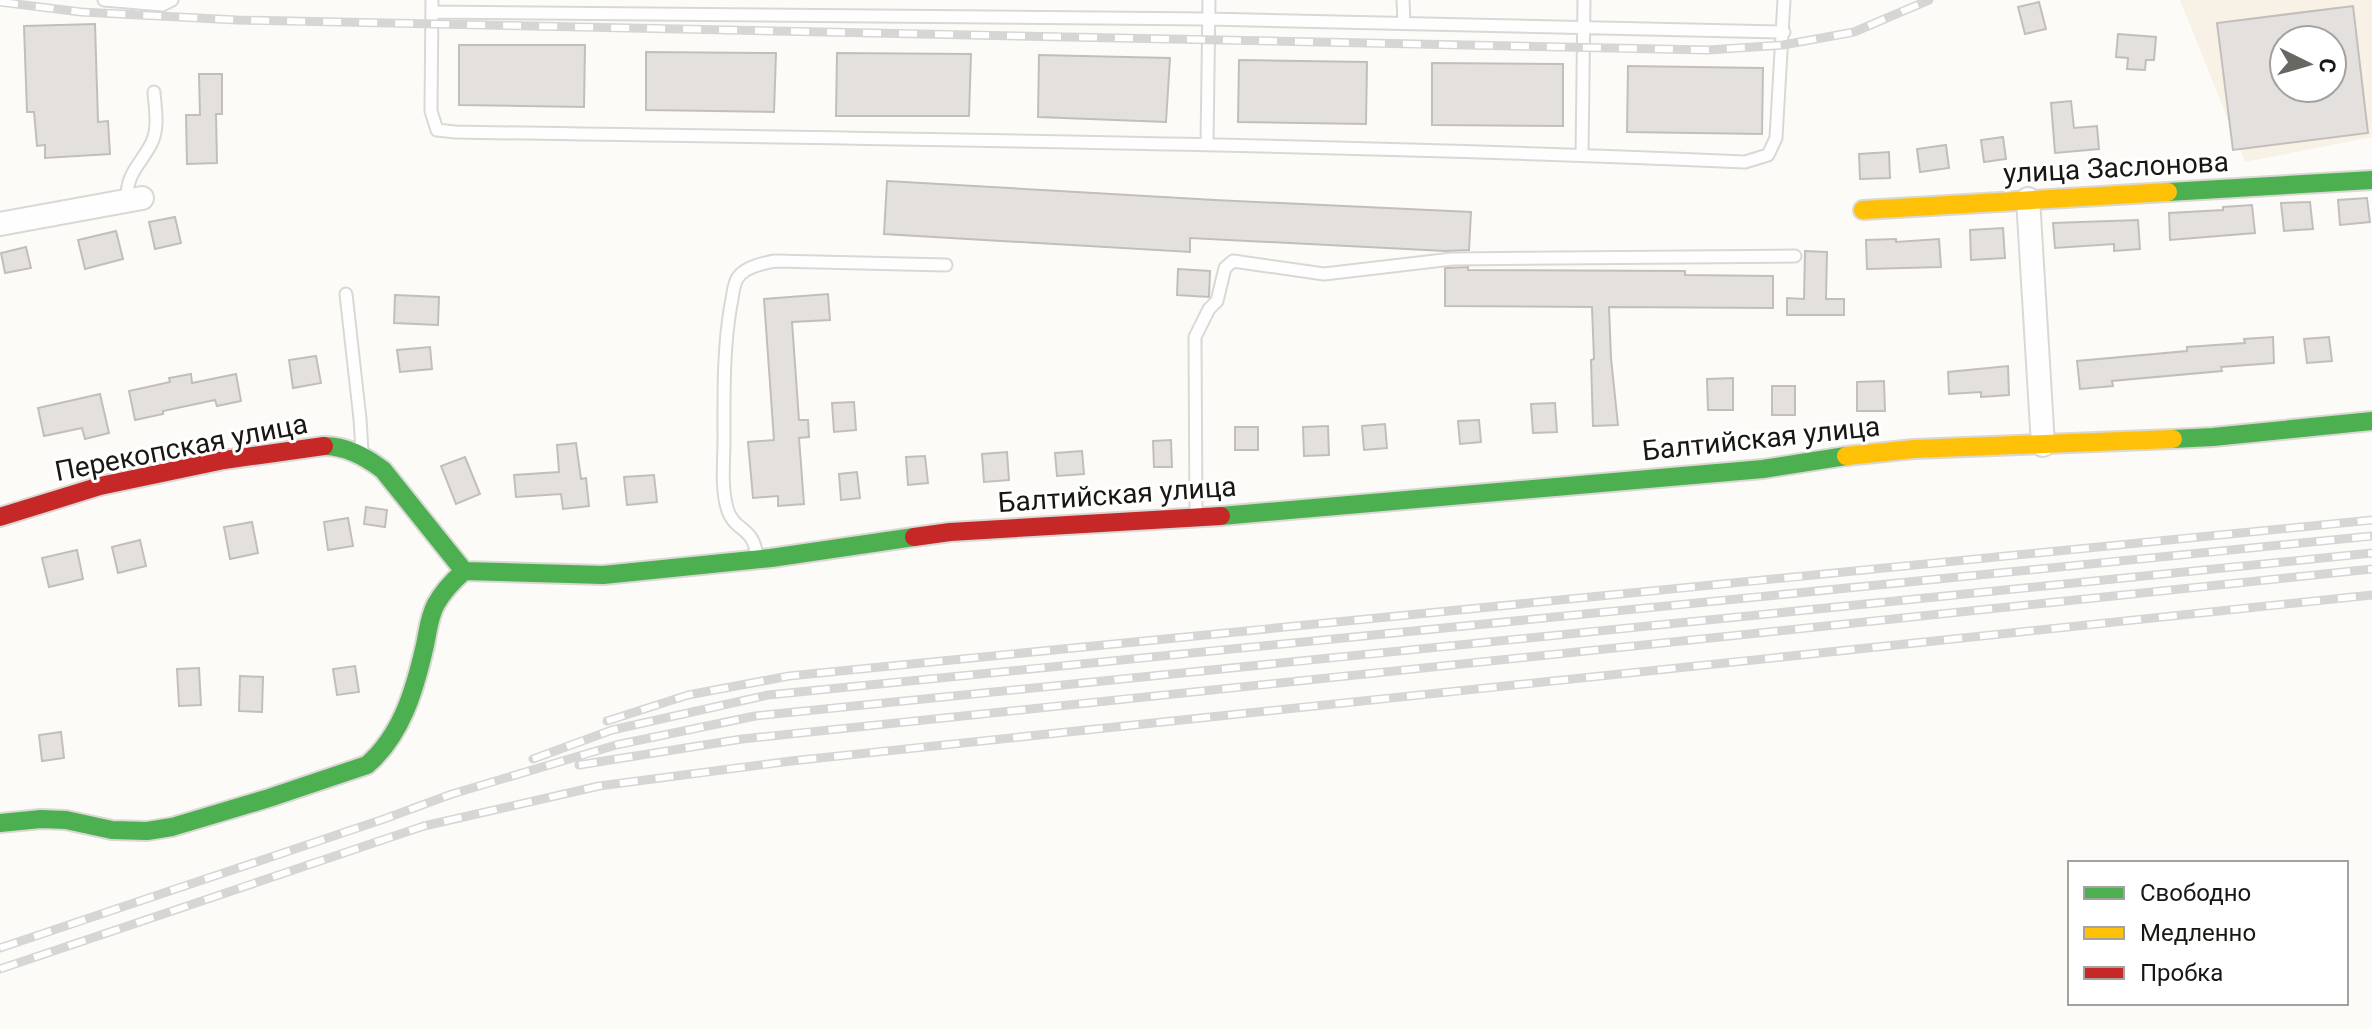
<svg xmlns="http://www.w3.org/2000/svg" width="2372" height="1029" font-family="Roboto,sans-serif">
<style>
.built{fill:#f7f1e6;fill-rule:evenodd}
.building{fill:#e3e0de;stroke:#c2bebc;stroke-width:2;fill-rule:evenodd}
.lines{fill:none;stroke-linecap:round;stroke-linejoin:round}
.lane-casing{stroke:#dad8d4;stroke-width:15}
.street-casing{stroke:#dad8d4;stroke-width:26}
.fast-casing{stroke:#dad8d4;stroke-width:22}
.slow-casing{stroke:#dad8d4;stroke-width:22}
.jam-casing{stroke:#dad8d4;stroke-width:22}
.lane{stroke:#fffefe;stroke-width:11}
.street{stroke:#fffefe;stroke-width:22}
.fast{stroke:#4caf50;stroke-width:18}
.slow{stroke:#ffc107;stroke-width:18}
.jam{stroke:#c62828;stroke-width:18}
.rail-casing{stroke:#d6d6d4;stroke-width:9}
.rail{stroke:#fff;stroke-width:6;stroke-dasharray:18;stroke-linecap:butt}
.labels{text-anchor:middle;stroke-width:6;stroke-linejoin:round;paint-order:stroke}
.street-label{font-size:28px;fill:#191713;stroke:#fff}
</style>
<rect width="100%" height="100%" fill="#fdfbf8"/>
<path class="built" d="M2180 0H2372V137L2245 162ZM2284 40H2332V88H2284Z"/>
<path class="building" d="M2039 2 2046 29 2025 34 2018 7Z
M2353 6 2368 133 2233 150 2217 23ZM2284 40H2332V88H2284Z
M95 24 98 122 108 121 110 154 45 158V145L37 146 34 112H27L24 26Z
M2118 34 2156 37 2154 60H2146L2145 70 2127 69 2128 58 2116 57Z
M459 45H585L584 107 459 105Z
M646 52 776 53 774 112 646 110Z
M837 53 971 54 969 116H836Z
M1039 55 1170 58 1166 122 1038 117Z
M1239 60 1367 62 1366 124 1238 122Z
M1432 63 1563 64V126L1432 125Z
M1628 66 1763 68 1762 134 1627 132Z
M199 74H222V114H216L217 163 187 164 186 115H200Z
M2071 101 2074 128 2097 126 2099 149 2055 153 2051 103Z
M2003 137 2006 159 1984 162 1981 140Z
M1946 145 1949 168 1920 172 1917 149Z
M1889 152 1890 178 1860 179 1859 154Z
M887 181 1215 200 1471 212 1469 250 1445 251 1190 238V252L884 234Z
M2367 198 2370 222 2340 225 2338 200Z
M2310 202 2313 229 2284 231 2281 203Z
M2252 205 2255 233 2170 240 2169 213 2223 210V207Z
M175 217 181 243 155 249 149 222Z
M2138 220 2140 249 2114 251V244L2055 248 2053 223Z
M2003 228 2005 258 1971 260 1970 230Z
M116 231 123 259 85 269 78 240Z
M1896 239V242L1939 239 1941 267 1867 269 1866 240Z
M26 247 31 268 5 273 1 253Z
M1805 251 1827 252 1826 299H1844V315H1787V298L1804 299Z
M1468 267V270L1685 271V275L1773 276V308L1609 307 1611 358 1618 425 1593 426 1591 360 1594 359 1592 307 1445 306V268Z
M1178 269 1210 271 1209 297 1177 295Z
M828 294 830 320 792 322 799 420H808L809 437 799 438 804 504 778 506V496L753 498 748 442 774 440 764 299Z
M395 295 439 297 438 325 394 323Z
M2273 337 2274 363 2221 367 2222 371 2112 381 2113 386 2080 389 2077 361 2187 351V347L2245 343 2244 339Z
M2329 337 2332 361 2307 363 2304 339Z
M430 347 432 369 400 372 397 350Z
M316 356 321 383 293 388 289 360Z
M2008 366 2009 395 1981 397V392L1949 394 1948 372Z
M191 374 192 383 236 374 241 401 217 406 215 400 163 411V414L135 420 129 391 170 382 169 378Z
M1733 378V410H1708L1707 379Z
M1884 381 1885 411H1857V382Z
M1772 386H1795V415H1772Z
M100 394 109 433 85 439 82 428 44 436 38 408Z
M854 402 856 430 834 432 832 403Z
M1555 403 1557 432 1533 433 1531 404Z
M1479 420 1481 442 1460 444 1458 421Z
M1385 424 1387 448 1364 450 1362 426Z
M1328 426 1329 455 1304 456 1303 427Z
M1235 427H1258V450H1235Z
M1171 440 1172 467H1154L1153 441Z
M576 443 581 479 586 478 589 506 563 509 561 494 516 497 514 475 559 472 557 445Z
M1082 451 1084 474 1057 476 1055 453Z
M1007 452 1009 480 984 482 982 454Z
M925 456 928 483 908 485 906 457Z
M465 457 480 494 456 504 441 466Z
M857 472 860 498 841 500 839 474Z
M654 475 657 502 627 505 624 477Z
M366 507 387 510 385 527 364 524Z
M348 518 353 546 328 550 324 522Z
M252 522 258 553 230 559 224 527Z
M140 540 146 566 118 573 112 547Z
M77 550 83 579 49 587 42 558Z
M355 666 359 692 337 695 333 669Z
M199 668 201 705 179 706 177 669Z
M240 676 263 677 262 712 239 711Z
M61 732 64 758 42 761 39 735Z"/>
<g class="lines">
<defs>
<path id="lane" d="M104 0 162 5 172 0
M432 0 431 111 437 130 455 132C885 139 1315 143 1745 162L1768 155 1776 138 1784 0
M1403 0 1404 23
M432 12 1208 19 1784 32
M1207 144 1209 0
M1582 155 1584 0
M127 200C126 172 141 165 152 142 159 127 155 108 154 92
M346 294 360 419 362 451
M1196 517 1195 337 1209 309 1217 301 1225 268 1233 261 1324 274 1452 259 1795 256
M757 559C755 525 734 533 727 508 721 486 724 462 724 440 724 394 723 349 731 304 733 296 733 286 737 279 743 268 763 263 775 261L946 265"/>
<path id="street" d="M2028 199 2043 445
M0 224 142 198"/>
<path id="fast" d="M2168 192 2372 180
M2173 439 2213 437 2372 421
M324 446C347 446 366 457 383 470L464 571
M1221 516 1763 469 1846 456
M0 823 41 819 66 820 112 830 147 831 172 827 269 798 367 765C402 735 415 689 425 645 428 631 429 617 436 604 443 591 453 581 464 571L603 575 771 558 914 537"/>
<path id="slow" d="M1863 210 2168 192
M1846 456 1914 449 2173 439"/>
<path id="jam" d="M0 517 100 486 224 460 324 446
M914 537 950 532 1221 516"/>
</defs>
<use href="#lane" class="lane-casing"/>
<use href="#street" class="street-casing"/>
<use href="#fast" class="fast-casing"/>
<use href="#slow" class="slow-casing"/>
<use href="#jam" class="jam-casing"/>
<use href="#lane" class="lane"/>
<use href="#street" class="street"/>
<use href="#fast" class="fast"/>
<use href="#slow" class="slow"/>
<use href="#jam" class="jam"/>
<defs>
<path id="rail" d="M0 2 81 12 237 20 1708 50 1783 45 1854 32 1929 0
M607 721 688 695 789 676 2372 520
M533 759 612 730 768 695 2372 536
M579 765 742 739 2372 569
M0 948 384 819 452 794 616 745 755 716 2372 553
M0 969 424 826 599 786 791 761 2372 595"/>
</defs>
<use href="#rail" class="rail-casing"/>
<use href="#rail" class="rail"/>
</g>
<g class="labels">
<g class="street-label">
<text transform="translate(2116 167) rotate(-3)" y="10">улица Заслонова</text>
<text transform="translate(1761 438) rotate(-6)" y="10">Балтийская улица</text>
<text transform="translate(181 447) rotate(-11)" y="10">Перекопская улица</text>
<text transform="translate(1117 494) rotate(-4)" y="10">Балтийская улица</text>
</g>
</g>
<rect x="2068" y="861" width="280" height="144" fill="#ffffff" stroke="#a3a2a1" stroke-width="2"/>
<rect x="2084" y="887" width="40" height="12" fill="#4caf50" stroke="#a3a2a1" stroke-width="2"/>
<text x="2140" y="901" font-size="24" fill="#191713">Свободно</text>
<rect x="2084" y="927" width="40" height="12" fill="#ffc107" stroke="#a3a2a1" stroke-width="2"/>
<text x="2140" y="941" font-size="24" fill="#191713">Медленно</text>
<rect x="2084" y="967" width="40" height="12" fill="#c62828" stroke="#a3a2a1" stroke-width="2"/>
<text x="2140" y="981" font-size="24" fill="#191713">Пробка</text>
<g transform="translate(2308 64) rotate(95)"><circle r="38" fill="#ffffff" stroke="#a3a2a1" stroke-width="2"/>
<path d="M0-6L14 30L0 20L-14 30Z" fill="#696763"/>
<text y="-12" font-size="22" font-weight="bold" text-anchor="middle" fill="#191713">С</text>
</g>
</svg>
